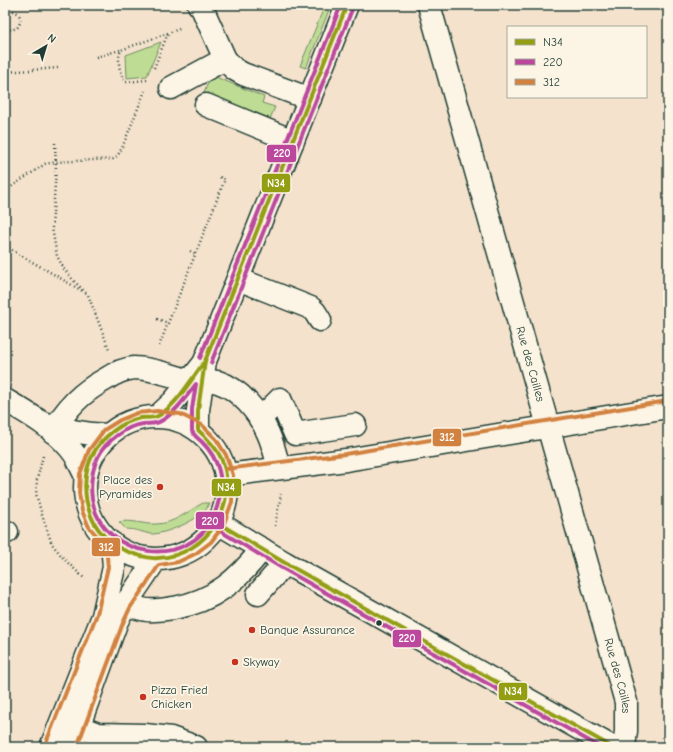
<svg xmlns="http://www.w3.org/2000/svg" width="673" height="752" font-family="'Comic Neue',sans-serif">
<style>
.green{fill:#bedc93;stroke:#6e8c64}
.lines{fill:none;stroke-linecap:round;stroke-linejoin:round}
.minor-casing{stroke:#1f3d34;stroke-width:25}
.major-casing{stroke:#1f3d34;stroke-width:25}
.path{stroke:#1f3d34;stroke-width:2.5;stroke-dasharray:1 3;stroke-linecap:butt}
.minor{stroke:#fcf5e5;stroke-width:22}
.major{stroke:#fcf5e5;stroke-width:22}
.bus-1-casing{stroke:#fcf5e5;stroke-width:7}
.bus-2-casing{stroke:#fcf5e5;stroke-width:7}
.bus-3-casing{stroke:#fcf5e5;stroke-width:7}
.bus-1{stroke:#939e12;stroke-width:4}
.bus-2{stroke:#bb489d;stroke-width:4}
.bus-3{stroke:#d28240;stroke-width:4}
.poi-dot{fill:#c8321e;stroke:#fcf5e5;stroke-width:1.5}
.bus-dot{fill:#1f3d34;stroke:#fcf5e5;stroke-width:1.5}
.labels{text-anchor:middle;stroke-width:3.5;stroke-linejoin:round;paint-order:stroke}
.street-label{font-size:12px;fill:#1f3d34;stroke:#fcf5e5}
.poi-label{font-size:12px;fill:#1f3d34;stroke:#fcf5e5;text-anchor:start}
.line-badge{stroke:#fcf5e5;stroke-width:1.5}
.badge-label{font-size:11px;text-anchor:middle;font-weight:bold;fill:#fff}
</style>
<rect width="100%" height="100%" fill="#f4e2cc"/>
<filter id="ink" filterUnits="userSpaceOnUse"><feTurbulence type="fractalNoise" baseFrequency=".025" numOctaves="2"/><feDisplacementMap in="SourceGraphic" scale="8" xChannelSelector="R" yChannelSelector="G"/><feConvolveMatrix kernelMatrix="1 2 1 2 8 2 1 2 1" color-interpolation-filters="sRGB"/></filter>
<g filter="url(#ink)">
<path class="green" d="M325 5H331L306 68 300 66Z
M161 42 147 76 127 78 126 55Z
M211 75 264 97 262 103 275 107 270 119 204 93Z
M203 503H209C208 505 207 509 205 511 195 521 164 535 150 534 142 532 135 529 126 529L119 522C132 519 143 525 156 524 174 524 188 511 203 503Z"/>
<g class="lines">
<defs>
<g id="minor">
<path d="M199 5 202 8 225 59 234 69 243 74 310 99"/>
<path id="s1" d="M429 5 626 702V731L624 747"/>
<path d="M171 88 225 59"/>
<path d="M206 105 293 141"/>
<path d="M238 279 311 308 315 312 320 320"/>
<path d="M5 400C31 415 59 431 76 456 79 462 82 469 86 476"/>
<path d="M260 419 280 399 295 434 355 425"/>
<path d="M47 424C70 431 84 434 108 435"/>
<path d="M53 432C66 408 82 392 106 379 115 373 123 369 134 368 152 368 171 376 188 380 197 383 207 379 218 382 240 389 259 413 268 433 273 444 276 456 279 468"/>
<path d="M227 475 346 460 668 407"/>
<path d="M218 523 285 563 612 747"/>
<path d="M5 532H7"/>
<path d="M258 594 285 563"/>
<path d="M125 605C132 606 140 609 147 610 155 611 166 609 174 608 214 601 238 580 262 549"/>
<path d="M79 727 98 734 145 735 171 738 196 747"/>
</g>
<path id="major" d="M157 417 174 401 205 362
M85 488a71 71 0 1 1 142 0a71 71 0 1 1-142 0Z
M198 430V410L205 361 347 5
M51 747 103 616 114 567 112 543
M71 747 117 621 125 605 156 559"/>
</defs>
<use href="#minor" class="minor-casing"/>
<use href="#major" class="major-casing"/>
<path class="path" d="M5 12C17 7 25 18 17 28L11 30 5 28
M96 57 120 50
M154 68 168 33
M5 72 58 68
M147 80 126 82C119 76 117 58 121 50L182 28
M55 143 56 169 52 228 57 256 64 269 74 281 88 295 109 349
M5 191 45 164 56 162 113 159 118 155 122 148 145 91
M5 246 84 292
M190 251 196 254
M157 319 168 323
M159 346 225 179 219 177
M43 456 37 480 36 494 42 515 52 544 64 559 85 579
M275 526 281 494"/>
<use href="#minor" class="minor"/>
<use href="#major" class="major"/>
<defs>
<path id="bus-1" d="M205 361 198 410V430C207 438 216 447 221 458 241 503 207 556 158 558 147 559 136 555 126 551 111 545 97 531 91 516 83 496 83 473 93 454 102 437 122 422 140 418 146 417 152 419 158 416 177 405 192 378 205 361Z
M205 361 347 5
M218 523 285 563 612 747"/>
<path id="bus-2" d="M200 358 341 5
M211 363 353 7
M196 384 192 409V431C194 436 199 439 202 442 210 450 216 459 219 471 223 486 220 501 214 515 190 571 102 560 92 499 90 485 92 470 98 457 105 442 126 426 143 424 149 423 155 425 161 421 175 413 186 397 196 384Z
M215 528 282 568 600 747"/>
<path id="bus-3" d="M226 469 345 454 667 401
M45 745 97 614 108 567 106 546 89 527 82 511 79 493 80 474 89 450 104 430 120 420 137 413 157 411 180 414 202 425 216 439 226 455 233 475 232 502 223 526 211 542 195 554 178 562 159 565 130 608 123 623 77 747"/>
</defs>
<use href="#bus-1" class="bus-1-casing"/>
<use href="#bus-2" class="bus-2-casing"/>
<use href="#bus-3" class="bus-3-casing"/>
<use href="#bus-1" class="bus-1"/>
<use href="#bus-2" class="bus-2"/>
<use href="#bus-3" class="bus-3"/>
</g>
</g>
<g class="poi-dot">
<circle cx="160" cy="487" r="4"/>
<circle cx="252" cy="630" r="4"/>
<circle cx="235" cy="662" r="4"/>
<circle cx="143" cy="697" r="4"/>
</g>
<circle class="bus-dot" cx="379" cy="623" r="3.5"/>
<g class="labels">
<g class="street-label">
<text dy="4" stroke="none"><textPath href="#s1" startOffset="373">Rue des Cailles</textPath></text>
<text dy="4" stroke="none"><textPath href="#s1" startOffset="697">Rue des Cailles</textPath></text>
</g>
<g class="poi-label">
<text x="152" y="484" text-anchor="end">Place des<tspan x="152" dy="14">Pyramides</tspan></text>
<text x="260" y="634">Banque Assurance</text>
<text x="243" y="666">Skyway</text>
<text x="151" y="694">Pizza Fried<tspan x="151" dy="14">Chicken</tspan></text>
</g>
</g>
<g class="line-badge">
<rect x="266" y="144" width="31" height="19" rx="4" fill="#bb489d"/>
<rect x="261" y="173" width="30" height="20" rx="4" fill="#939e12"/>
<rect x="432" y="428" width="30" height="19" rx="4" fill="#d28240"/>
<rect x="211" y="478" width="31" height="19" rx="4" fill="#939e12"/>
<rect x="195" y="511" width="30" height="19" rx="4" fill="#bb489d"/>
<rect x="91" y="537" width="30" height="20" rx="4" fill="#d28240"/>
<rect x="392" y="629" width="30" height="19" rx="4" fill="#bb489d"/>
<rect x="498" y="682" width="30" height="19" rx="4" fill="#939e12"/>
</g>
<g class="badge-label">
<text x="282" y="157">220</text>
<text x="276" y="187">N34</text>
<text x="447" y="441">312</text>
<text x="226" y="491">N34</text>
<text x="210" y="525">220</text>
<text x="106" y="551">312</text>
<text x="407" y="642">220</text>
<text x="513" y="695">N34</text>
</g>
<rect width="673" height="752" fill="none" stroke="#fcf5e5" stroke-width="20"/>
<rect x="10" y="10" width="653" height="732" fill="none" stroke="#1f3d34" stroke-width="1.5" filter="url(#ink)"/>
<rect x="507" y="26" width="140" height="72" fill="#fcf5e5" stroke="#a4ab9e"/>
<rect x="515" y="39" width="20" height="6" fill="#939e12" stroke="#a4ab9e"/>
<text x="543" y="46" font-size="12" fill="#1f3d34">N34</text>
<rect x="515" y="59" width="20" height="6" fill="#bb489d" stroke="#a4ab9e"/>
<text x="543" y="66" font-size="12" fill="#1f3d34">220</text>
<rect x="515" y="79" width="20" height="6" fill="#d28240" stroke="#a4ab9e"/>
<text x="543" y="86" font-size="12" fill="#1f3d34">312</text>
<g transform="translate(46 46) rotate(38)" stroke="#fcf5e5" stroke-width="3" paint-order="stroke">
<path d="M0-3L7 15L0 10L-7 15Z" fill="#1f3d34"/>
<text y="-6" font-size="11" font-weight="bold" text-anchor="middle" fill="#1f3d34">N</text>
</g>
</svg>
